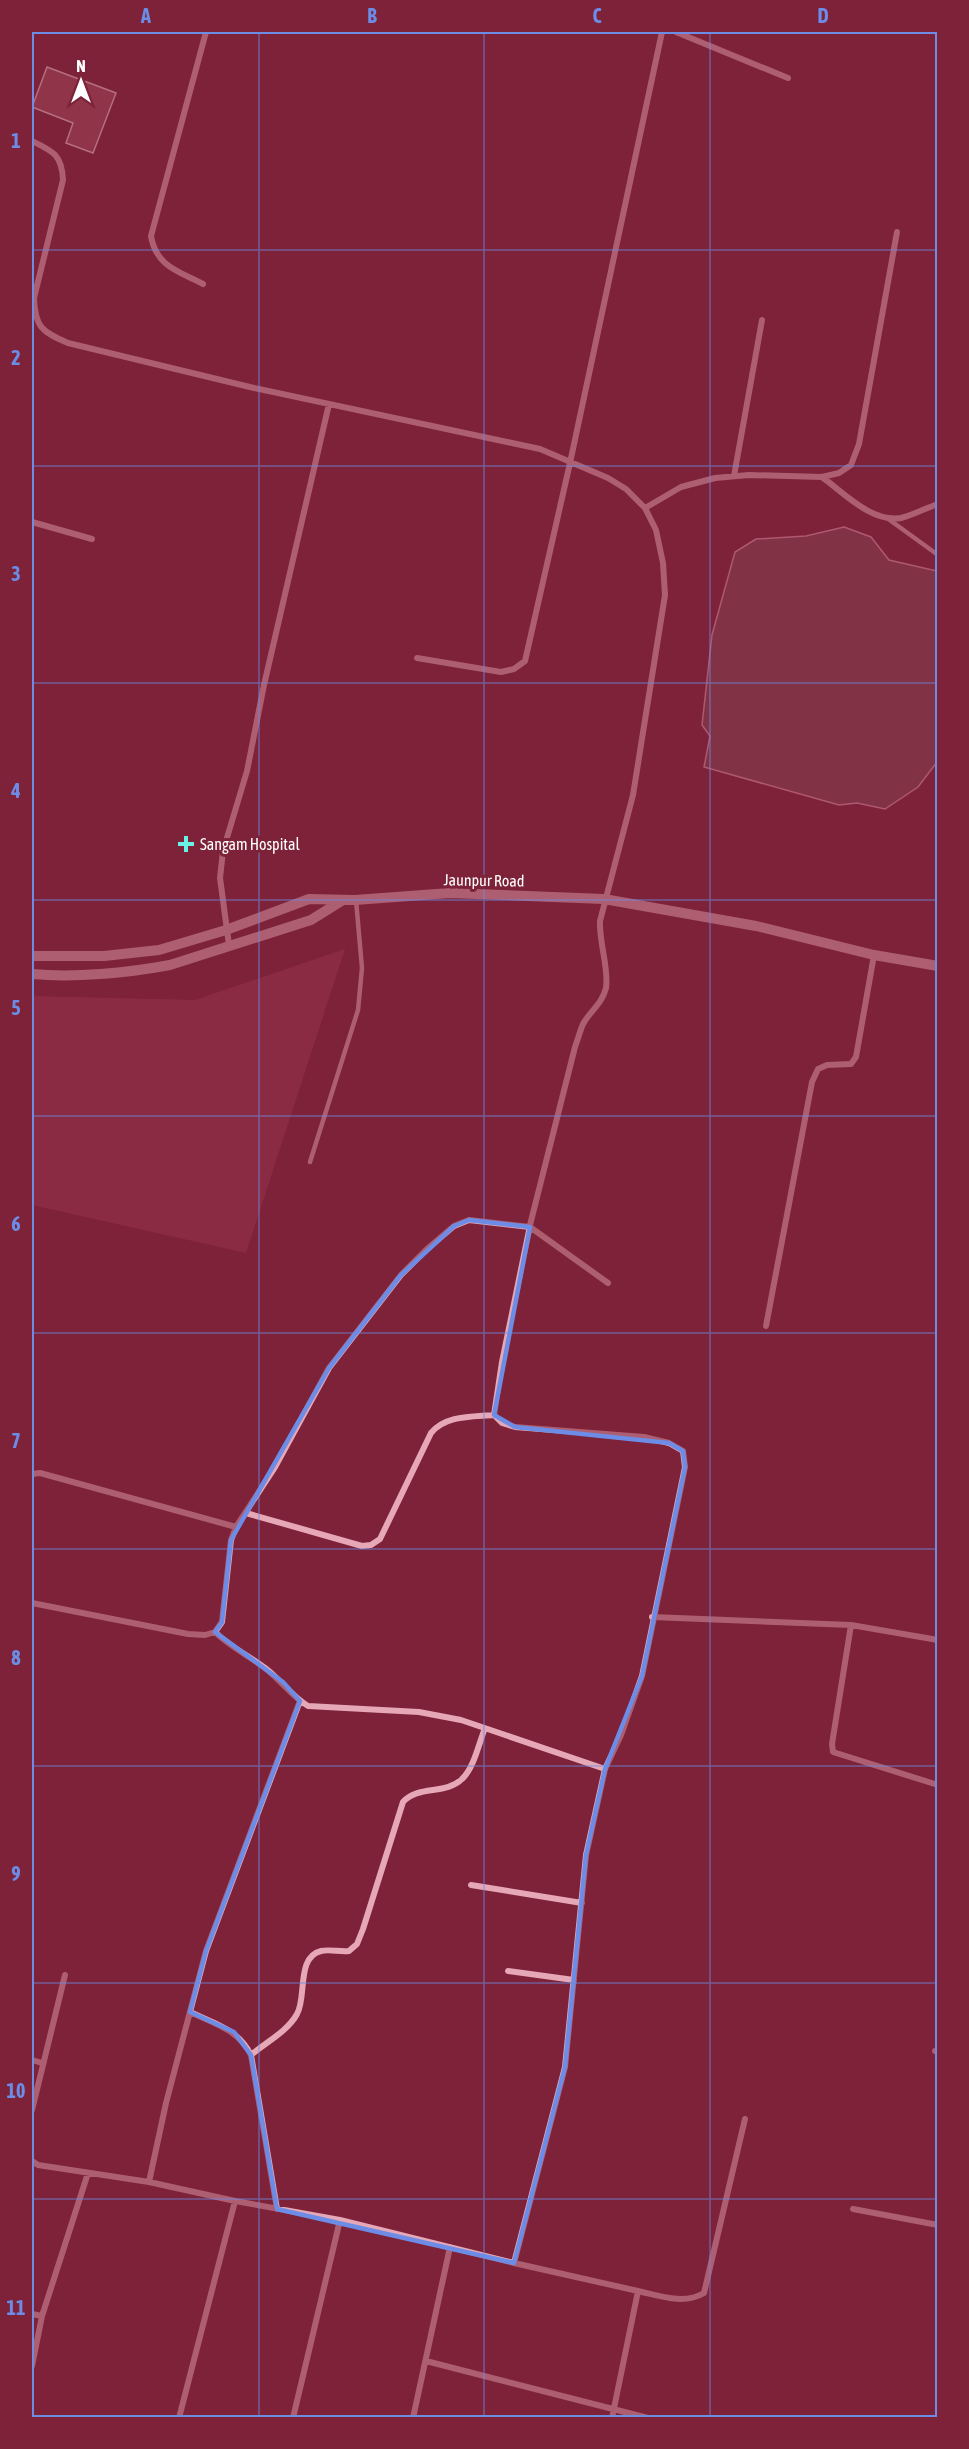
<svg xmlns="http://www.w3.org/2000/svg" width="969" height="2449" font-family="'Asap Condensed',sans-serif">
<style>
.green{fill:#9b3650}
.water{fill:#884655;stroke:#e79aaf;stroke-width:1.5}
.building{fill:#a64b61;stroke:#f5cad5;stroke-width:1.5}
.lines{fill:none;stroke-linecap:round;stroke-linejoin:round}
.service{stroke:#e6a7b7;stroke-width:4.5}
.minor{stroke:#e6a7b7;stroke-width:6}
.tertiary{stroke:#e6a7b7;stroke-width:10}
.marked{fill:none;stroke:#6c8ce6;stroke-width:4.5;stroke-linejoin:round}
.grid{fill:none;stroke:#6c8ce6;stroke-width:1.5;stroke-opacity:0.55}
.poi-dot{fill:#69f1e5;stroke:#7d2238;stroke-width:2}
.labels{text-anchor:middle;stroke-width:6;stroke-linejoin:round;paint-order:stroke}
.poi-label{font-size:16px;fill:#fff;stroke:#7d2238;text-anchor:start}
.street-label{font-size:16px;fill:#fff;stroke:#7d2238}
.neatline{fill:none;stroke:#6c8ce6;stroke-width:2}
.grid-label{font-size:20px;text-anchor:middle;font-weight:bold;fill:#6c8ce6}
</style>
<rect width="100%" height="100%" fill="#7d2238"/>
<path class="green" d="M345 949 246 1253 32 1205V996L195 1000Z"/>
<path class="water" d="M844 527 871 537 889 560 937 571V762L918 787 885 809 857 803 839 805 704 767 710 736 702 725 712 635 735 552 756 539 806 536Z"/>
<path class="building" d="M47 67 116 93 93 153 66 143 73 123 32 107Z"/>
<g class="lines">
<path class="service" d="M887 518 938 555
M310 1162 358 1010 362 968 356 900"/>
<path class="minor" d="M676 32 788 78
M32 141C53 151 62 155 63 180L34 298C35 327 42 332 68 343L254 388 540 449 608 478 626 489 645 508 656 530 663 563 665 595 633 795 600 921C599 943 609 968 606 988 602 1004 590 1011 583 1024 580 1031 578 1039 575 1047L531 1221 502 1362 494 1415 502 1423 515 1427 644 1437 669 1443 683 1451 685 1467 642 1676 621 1735 605 1769 586 1855 565 2067 514 2263
M203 284C178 271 156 266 151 236L206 32
M734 476 762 320
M822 477C844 493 872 523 901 518 913 515 926 508 938 504
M645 508 681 487 715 478 749 475 822 477 839 473 851 465 859 444 897 232
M32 522 92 539
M417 658 501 672 514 669 525 661 570 463 662 32
M229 945 220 878 223 851 247 771 264 685 329 404
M766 1326 812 1082 818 1069 827 1065 851 1064 856 1057 874 955
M32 1474 40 1473 236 1527
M246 1513 362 1546 371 1545 380 1539 431 1433C446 1415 472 1417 494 1415
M32 1603 188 1634 205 1635 215 1632 222 1622 231 1540 236 1527 275 1467 329 1368 401 1275 427 1249 454 1226 469 1220 530 1227 608 1283
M652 1617 851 1625 832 1744 833 1752 938 1785
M851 1625 938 1640
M215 1632C230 1647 248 1655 265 1668 281 1680 292 1697 308 1706L419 1712 461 1720 605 1769
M471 1885 582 1903
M508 1971 574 1980
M190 2012C215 2024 238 2029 251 2055L277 2209
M935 2051H938
M251 2055C265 2043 288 2031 297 2014 307 1997 296 1957 321 1951 329 1949 340 1952 349 1951L357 1944 363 1929 403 1802C418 1785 446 1795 462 1779 474 1768 479 1743 485 1728
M32 2060 42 2063
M32 2110 65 1975
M32 2161 38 2165 149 2182 235 2201 340 2220 514 2263 638 2291 612 2418
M149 2182 166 2103 206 1951 300 1701
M853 2209 938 2225
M638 2291C660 2296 684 2305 704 2293L745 2119
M32 2314 42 2316
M426 2361 648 2418
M32 2366 42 2316 88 2173
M179 2418 235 2201
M293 2418 340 2220
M413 2418 450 2247"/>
<path class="tertiary" d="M32 956H104L159 950 226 930 309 899 355 900 450 893 604 899 756 926 874 955 938 966
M32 974C74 978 127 973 170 965L311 920 343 900"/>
</g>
<path d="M0 0H969V2449H0ZM469 1220 530 1227 494 1415 515 1427 669 1443 683 1451 685 1467 642 1676 605 1769 586 1855 565 2067 514 2263 277 2209 251 2055 234 2032 190 2012 206 1951 300 1701 283 1682 215 1632 222 1622 231 1540 329 1368 401 1275 454 1226Z" fill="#7d2238" fill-opacity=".55" fill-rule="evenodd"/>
<path class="marked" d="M469 1220 530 1227 494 1415 515 1427 669 1443 683 1451 685 1467 642 1676 605 1769 586 1855 565 2067 514 2263 277 2209 251 2055 234 2032 190 2012 206 1951 300 1701 283 1682 215 1632 222 1622 231 1540 329 1368 401 1275 454 1226Z"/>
<path class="grid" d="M259 32V2418M484 32V2418M710 32V2418M32 250H938M32 466H938M32 683H938M32 900H938M32 1116H938M32 1333H938M32 1549H938M32 1766H938M32 1983H938M32 2199H938"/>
<path class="poi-dot" d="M183 835h6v6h6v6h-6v6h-6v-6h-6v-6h6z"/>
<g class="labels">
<g class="poi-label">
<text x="200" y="850">Sangam Hospital</text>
</g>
<g class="street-label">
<text transform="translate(484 880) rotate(1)" y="6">Jaunpur Road</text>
</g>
</g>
<rect width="969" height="2449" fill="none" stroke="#7d2238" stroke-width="66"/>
<g transform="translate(81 81)" stroke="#7d2238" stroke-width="4.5" paint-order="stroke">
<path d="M0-4.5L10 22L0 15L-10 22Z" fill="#ffffff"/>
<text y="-9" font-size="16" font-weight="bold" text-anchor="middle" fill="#ffffff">N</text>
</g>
<rect x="33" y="33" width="903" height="2383" class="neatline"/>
<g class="grid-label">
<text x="146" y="23">A</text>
<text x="372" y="23">B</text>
<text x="597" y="23">C</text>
<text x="823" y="23">D</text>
<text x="16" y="148">1</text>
<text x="16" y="365">2</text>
<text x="16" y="581">3</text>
<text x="16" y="798">4</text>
<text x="16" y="1015">5</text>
<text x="16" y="1231">6</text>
<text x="16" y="1448">7</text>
<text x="16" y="1665">8</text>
<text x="16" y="1881">9</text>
<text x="16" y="2098">10</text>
<text x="16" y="2315">11</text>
</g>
</svg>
